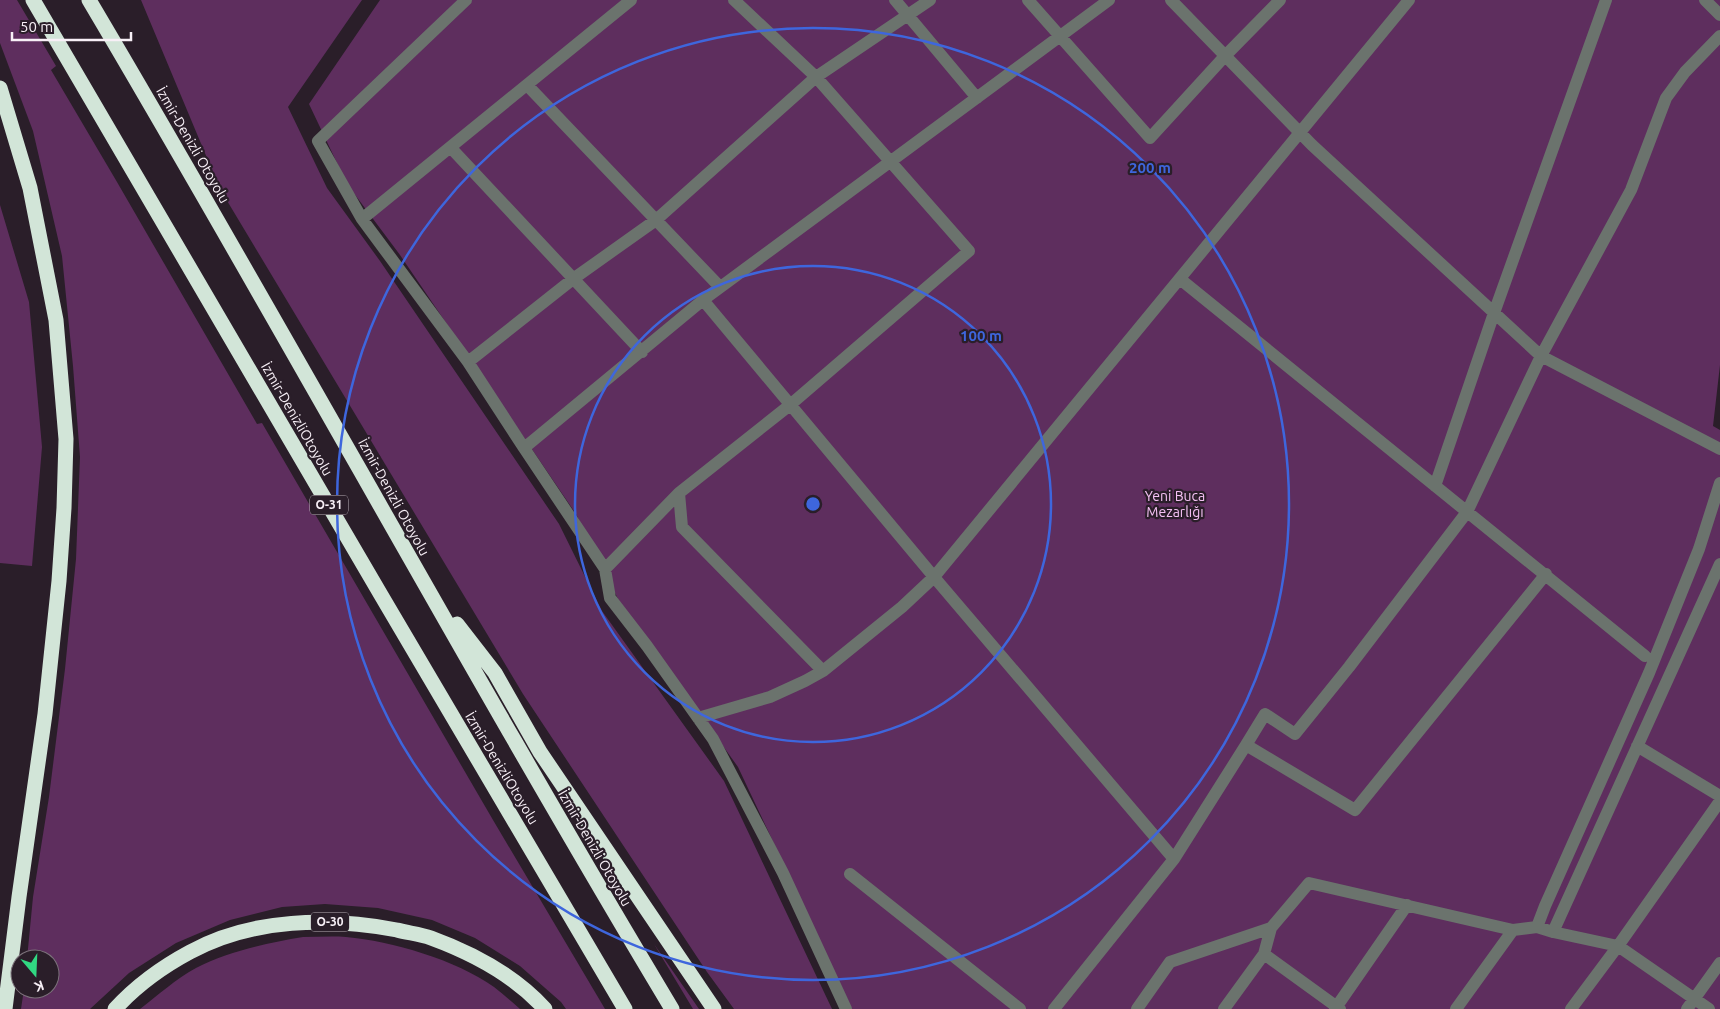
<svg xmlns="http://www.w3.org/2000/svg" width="1720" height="1009" font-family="Ubuntu,sans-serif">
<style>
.green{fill:#5e2e5e}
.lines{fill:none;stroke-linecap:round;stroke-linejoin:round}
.minor{stroke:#6b736d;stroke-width:12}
.highway{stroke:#d2e5d8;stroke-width:15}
.ring{fill:none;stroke:#3e66dd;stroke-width:2.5}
.labels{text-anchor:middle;stroke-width:4.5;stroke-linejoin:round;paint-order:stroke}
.shield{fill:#2a1e29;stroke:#bab1b9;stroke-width:1}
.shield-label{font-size:12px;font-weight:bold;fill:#f8f0f7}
.street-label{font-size:14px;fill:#f8f0f7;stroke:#2a1e29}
.park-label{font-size:14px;fill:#f5c1f4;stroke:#2a1e29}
.centre{fill:#3e66dd;stroke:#2a1e29;stroke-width:2.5}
.ring-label{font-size:15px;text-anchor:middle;font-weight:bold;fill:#3e66dd;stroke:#2a1e29;stroke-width:4.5;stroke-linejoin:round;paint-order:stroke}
</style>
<rect width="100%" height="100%" fill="#2a1e29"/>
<path class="green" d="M0 0H17L56 66 51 70 117 182 257 424 262 423 493 820 605 1009H566L561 1002 520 966 475 938 432 920 378 908 325 904 282 907 230 920 176 943 129 973 90 1009H21L24 989H50V959H27L33 897 49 797 65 669 76 559 80 457 73 366 62 256 33 131 0 43Z
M141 0H362L288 107 327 188 380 261 559 524 602 611 724 781 832 1009H734L707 972 523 694 220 189Z
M380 0H1720V365L1713 426 1720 430V1009H852L738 767 618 599 576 514 400 255 347 184 309 104Z
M0 205 29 302 42 447 32 566 0 563Z
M303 937C317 937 332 936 346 937 392 941 456 960 494 987 503 994 512 1002 520 1009H140C158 995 176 979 196 968 229 951 267 943 303 937Z
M654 944 699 1009H693Z"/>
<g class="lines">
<path class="minor" d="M466 0 318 141 362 219 468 362 524 448
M734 0 816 77 969 251 790 405 679 493 682 527 823 671
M895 0 977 98
M1028 0 1150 138 1225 56 1280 0
M1109 0 703 300 934 577 1174 859
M1171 0 1312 145 1541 356 1720 449
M1705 0 1720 15
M527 85 720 287
M451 148 642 352
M362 219 631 0
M1180 279 1645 656
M468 362 573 279 656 220 816 77 930 0
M1435 486 1494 313 1606 0
M679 493 605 569 610 598 647 646 713 739 783 873 846 1009
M605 569 524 448 703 300
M1546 574 1355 810 1246 745 1265 714 1295 734 1349 667 1467 512 1541 356 1631 190 1666 98 1685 72 1720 36
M698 718 770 697 805 681 823 671 902 607 934 577 1409 0
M1637 746 1720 796
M850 874 1020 1009
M1553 932 1720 564
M1264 954 1340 1009
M1054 1009 1174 859 1246 745
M1137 1009 1170 962 1271 928 1309 883 1513 930 1537 927
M1224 1009 1264 954 1271 928
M1335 1009 1407 905
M1456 1009 1513 930
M1571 1009 1618 946 1720 801
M1687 1009 1720 963
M1709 1009 1618 946 1553 932 1537 927 1545 906 1649 673 1699 549 1720 483"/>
<path class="highway" d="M33 0 381 595 625 1009
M89 0C287 334 472 676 672 1009
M0 88 30 188 56 320 66 439 64 508 59 581 45 714 19 897 5 1009
M457 624 495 673 540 752 714 1009
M115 1009C136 986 162 967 190 952 252 918 330 917 397 930 408 933 420 934 431 938 472 953 515 976 545 1009"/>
</g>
<g class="ring">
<circle cx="813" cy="504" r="238"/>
<circle cx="813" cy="504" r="476"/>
</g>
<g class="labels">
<g class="shield">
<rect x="310" y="495.5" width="38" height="19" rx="4"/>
<rect x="311" y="912.5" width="38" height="19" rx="4"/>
</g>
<g class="shield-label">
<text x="329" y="509">O-31</text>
<text x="330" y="926">O-30</text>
</g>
<g class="street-label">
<text transform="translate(193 145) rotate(60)" y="5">İzmir-Denizli Otoyolu</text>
<text transform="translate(297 419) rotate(60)" y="5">İzmir-DenizliOtoyolu</text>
<text transform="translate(394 497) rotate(61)" y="5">İzmir-Denizli Otoyolu</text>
<text transform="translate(502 768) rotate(59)" y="5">İzmir-DenizliOtoyolu</text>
<text transform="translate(595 848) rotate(60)" y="5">İzmir-Denizli Otoyolu</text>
</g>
<g class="park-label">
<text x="1175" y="501">Yeni Buca<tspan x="1175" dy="16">Mezarlığı</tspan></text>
</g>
</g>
<circle cx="813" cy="504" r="8" class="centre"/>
<g class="ring-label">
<text x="1150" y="173">200 m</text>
<text x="981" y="341">100 m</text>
</g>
<g transform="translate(35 974) rotate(161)"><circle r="24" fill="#2a1e29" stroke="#7c727b"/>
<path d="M0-4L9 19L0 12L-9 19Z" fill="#31d882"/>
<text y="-8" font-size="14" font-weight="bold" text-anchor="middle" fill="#f8f0f7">K</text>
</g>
<path d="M12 32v8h119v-8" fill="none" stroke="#f8f0f7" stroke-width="2.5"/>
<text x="20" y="32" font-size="15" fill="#f8f0f7" stroke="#2a1e29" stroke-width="4" paint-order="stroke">50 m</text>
</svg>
